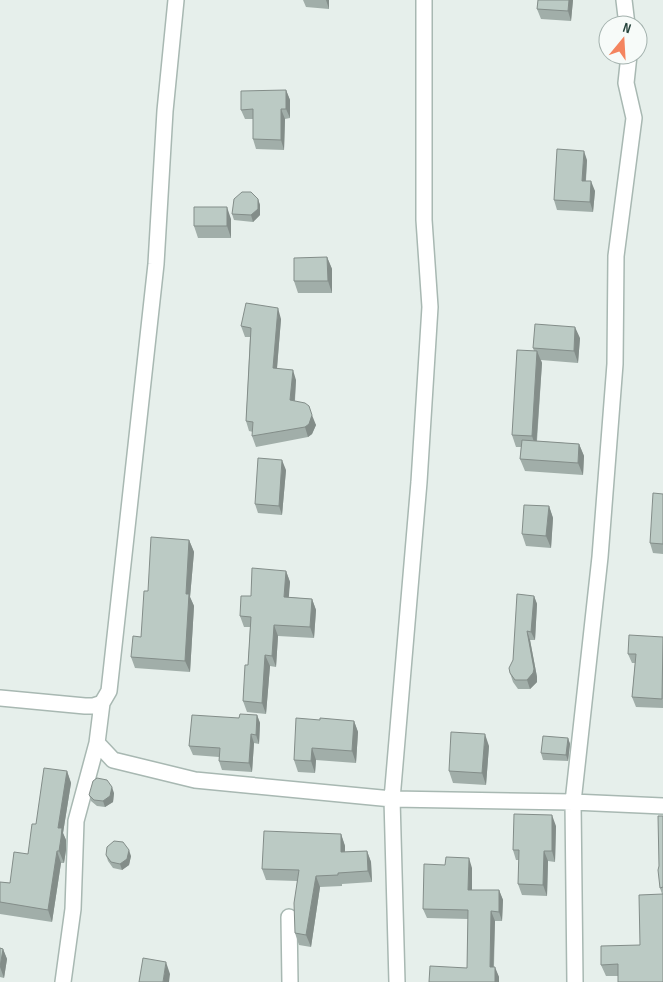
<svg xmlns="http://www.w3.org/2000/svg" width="663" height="982" font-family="'Sofia Sans Condensed',sans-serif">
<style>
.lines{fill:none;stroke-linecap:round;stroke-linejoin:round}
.minor-casing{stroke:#a8b8b2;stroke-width:18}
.minor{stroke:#fff;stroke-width:15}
.wall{fill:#a1aea9}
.shaded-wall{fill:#838d89}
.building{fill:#bbcac4;stroke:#838d89}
</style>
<rect width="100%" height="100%" fill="#e6efeb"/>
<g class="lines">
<defs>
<path id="minor" d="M176 0 165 111 156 264 109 691 102 703 97 743 113 760 195 780 392 799 573 802 663 806
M624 0 627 25
M0 698 85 706H93L102 703
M289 917 290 982
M63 982 73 909 76 821 97 743
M397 982 392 799 419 482 430 307 424 220V0
M575 982 573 802 600 557 615 364 616 256 634 118 626 83 629 55"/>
</defs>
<use href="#minor" class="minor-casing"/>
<use href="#minor" class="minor"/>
</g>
<path class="wall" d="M303 0H329V9L306 7Z
M538 0H573L571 21 541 19 537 9Z
M286 90 290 100V118L285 119 284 150 256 149 253 139V119H245L241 110Z
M587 160 586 181 595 191 593 212 557 210 554 200Z
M258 199 260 205V215L253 222 234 220 232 214Z
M231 219V238H198L194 226Z
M327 257 332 269V293H298L294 281Z
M281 319 277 369 296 380 295 401 316 425 312 434 308 437 256 447 252 436 253 432 249 431 246 421 250 337H245L241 326Z
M580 338 578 363 541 360 542 363 537 441 579 444 584 456 583 475 525 471 520 459 521 447H516L512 435 534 351 533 348Z
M286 470 282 515 258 513 255 504Z
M663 494V554L653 553 650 543Z
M549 506 553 518 551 548 526 546 522 534Z
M189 540 194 552 190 597 194 606 190 672 135 668 131 657 141 637 148 591Z
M286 571 290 582 288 597 312 599 316 610 314 638 278 636 276 667 270 666 266 714 247 712 243 701 248 665 250 627H244L240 616 251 596Z
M534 596 537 604 535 640H530L537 677V682L530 689H518L513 682 510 673 513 660Z
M663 637V708L636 707 632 697 635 663H632L628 654Z
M257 715 260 723 259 744 254 743 252 772 222 770 219 761V757L193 755 189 746 239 718Z
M320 720 354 721 358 732 356 763 316 760 315 773 298 772 294 760Z
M568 738 570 744 568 761 543 760 541 753Z
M489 746 486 785 453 783 449 771Z
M67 771 71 783 63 833 66 840V850L64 863H61L52 922 0 914V882L10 883 28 854 36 824Z
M114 793 113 802 105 807 97 806 91 801 89 795Z
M663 816V982L618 976H606L601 965 640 945 662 894 660 888 659 866Z
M556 826 555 862 548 861 547 896 522 895 518 884 519 860H516L513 850Z
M341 834 345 846V852L367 851 371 862 372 882 342 884V886L320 887 311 947 299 945 295 933 297 881 266 880 262 869Z
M106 855 131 856 129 865 122 870 113 868 108 861Z
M445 865 472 868V890H499L503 900 502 921H495L494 967 499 977 467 968 468 919 427 918 423 909Z
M0 948 3 949 7 959 4 978 0 977Z"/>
<path class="shaded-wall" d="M326 0H329V9Z
M569 0H573L571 21 568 11Z
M286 90 290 100V118L286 109Z
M281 109 285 119 284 150 281 140Z
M584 151 587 160 585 190 582 181Z
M591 181 595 191 593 212 590 202Z
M258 199 260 205V215L253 222 251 215Z
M227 207 231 219V238L227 226Z
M327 257 332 269V293L328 281Z
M278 308 281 319 276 379 273 368Z
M575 327 580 338 578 363 574 351Z
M537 351 542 363 536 448 532 436Z
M293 370 296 380 294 410 290 400Z
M312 415 316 425 312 434 308 437 305 427Z
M579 444 584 456 583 475 578 463Z
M282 460 286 470 282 515 279 506Z
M549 506 553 518 551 548 546 536Z
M189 540 194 552 190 597 194 606 190 672 185 661 186 594Z
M286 571 290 582 288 608 284 597Z
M534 596 537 604 535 640 531 632Z
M312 599 316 610 314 638 310 627Z
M274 625 278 636 276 667 272 656Z
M527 631 530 640 537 677V682L530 689 527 680Z
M265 655 270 666 266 714 262 703Z
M257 715 260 723 259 744 256 735Z
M354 721 358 732 356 763 352 751Z
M251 734 254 743 252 772 249 763Z
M485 734 489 746 486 785 482 773Z
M568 738 570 744 568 761 566 755Z
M312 748 316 760 315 773 311 761Z
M67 771 71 783 63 833 66 840V850L64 863 59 851 58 828Z
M112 787 114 793 113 802 105 807 103 801Z
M552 815 556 826 555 862 552 851Z
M341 834 345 846V864L341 852Z
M129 850 131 856 129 865 122 870 120 864Z
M57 851 61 863 52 922 48 910Z
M367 851 371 862 372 882 368 871Z
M544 851 548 861 547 896 543 885Z
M469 858 472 868V900L468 890Z
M316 876 320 887 311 947 306 935Z
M499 890 503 900 502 921 499 912Z
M491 911 495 921 493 977 490 967Z
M3 949 7 959 4 978 0 967Z
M166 962 170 974 169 982H163Z
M495 967 499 977V982H495Z"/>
<path class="building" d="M538 0H569L568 11 537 9Z
M286 90V109H281V140L253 139V109L241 110V91Z
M557 149 584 151 582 181H591L590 202 554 200Z
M242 192H251L258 199V209L251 215 232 214 234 199Z
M194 207H227V226H194Z
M327 257 328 281H294V258Z
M246 303 278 308 273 368 293 370 290 400 305 403 309 406 312 415 309 424 305 427 252 436 253 422 246 421 251 328 241 326Z
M535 324 575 327 574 351 533 348Z
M517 350 537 351 532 436 512 435Z
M522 440 579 444 578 463 520 459Z
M258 458 282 460 279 506 255 504Z
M653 493 663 494V544L650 543Z
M524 505 549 506 546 536 522 534Z
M151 537 189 540 186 594H189L185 661 131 657 133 636 141 637 144 591H148Z
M252 568 286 571 284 597 312 599 310 627 274 625 272 656 265 655 262 703 243 701 245 665H248L251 617 240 616 241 596H251Z
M517 594 534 596 531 632 527 631 534 669 533 673 527 680H515L510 673 509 668 513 660Z
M629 635 663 637 662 699 632 697 636 654H628Z
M240 714 257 715 256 735 251 734 249 763 219 761 220 748 189 746 192 715 239 718Z
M296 718 320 720V718L354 721 352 751 312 748 311 761 294 760Z
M451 732 485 734 482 773 449 771Z
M543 736 568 738 566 755 541 753Z
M44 768 67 771 58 828H62L61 838 59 851H57L48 910 0 902V882L10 883 14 852 28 854 32 824H36Z
M97 778 107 780 112 787 110 796 103 801 94 800 89 795 93 781Z
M514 814 552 815V851H544L543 885 518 884 519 850H513Z
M658 816H663V887L660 888 658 870 659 866Z
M264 831 341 834V852L367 851 368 871 338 873V875L316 876 306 935 295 933 294 903 299 870 262 869Z
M114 841 123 842 129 850 127 859 120 864 111 862 106 855 107 847Z
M446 857 469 858 468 890H499V912L491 911 490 967H495V982H429L430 966 467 968 468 910 423 909 424 864 445 865Z
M663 894V982H618V964L601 965V946L640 945 639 895Z
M0 948 3 949 0 967Z
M143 958 166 962 163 982H139Z"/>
<g transform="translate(623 40) rotate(18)"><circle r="24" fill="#f7fbf9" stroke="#a3b1ad"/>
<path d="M0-4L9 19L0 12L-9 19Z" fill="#f4845f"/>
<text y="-8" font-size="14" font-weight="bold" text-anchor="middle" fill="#24423a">N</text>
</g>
</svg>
